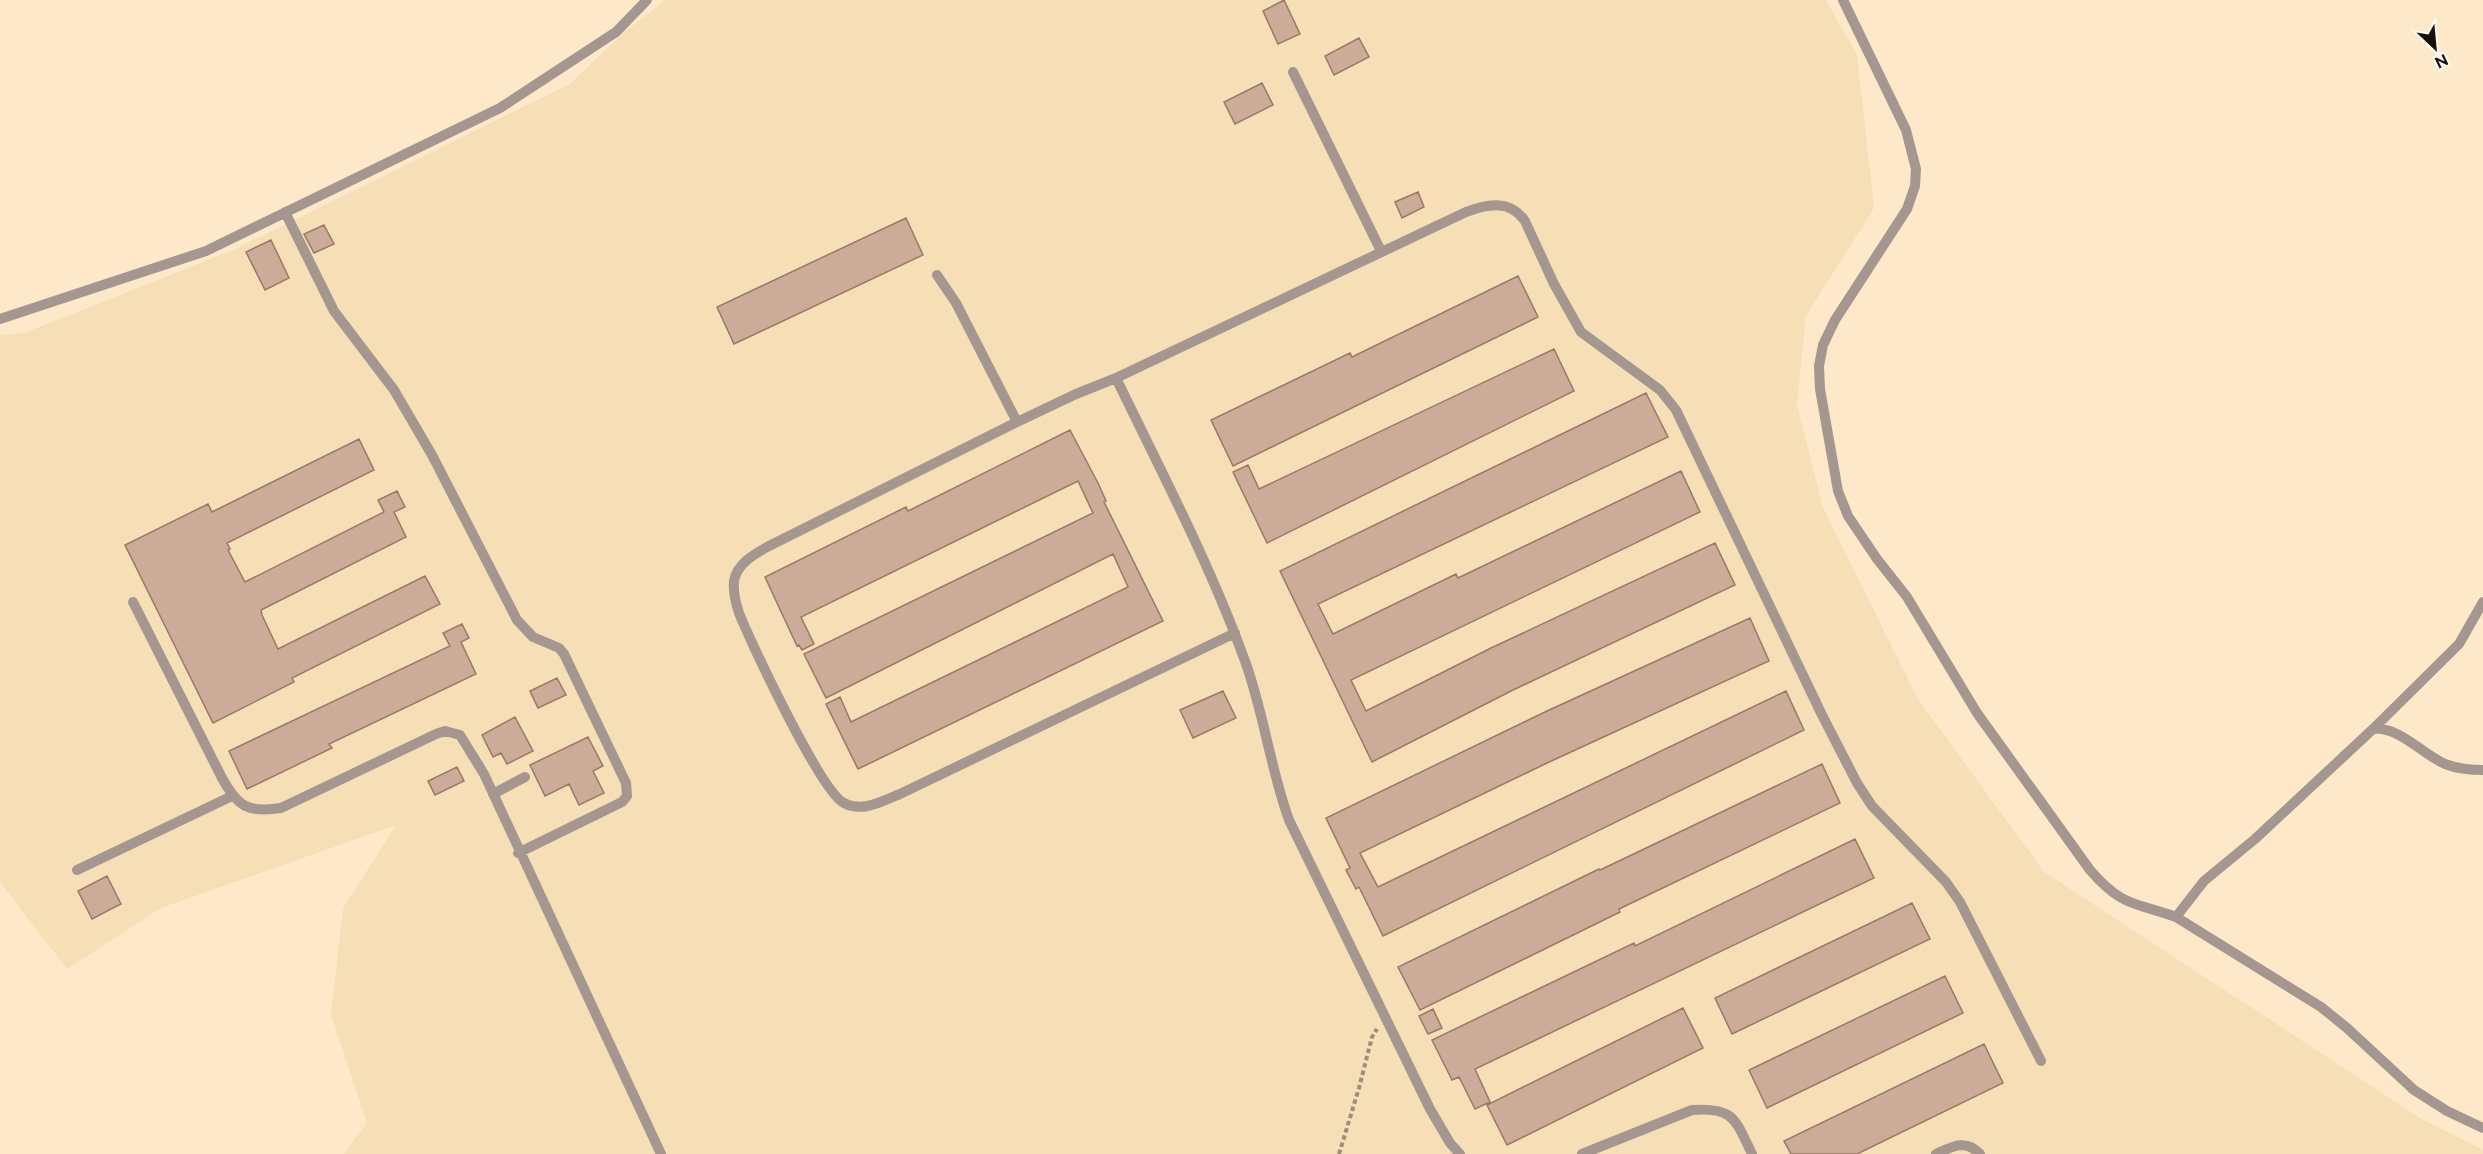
<svg xmlns="http://www.w3.org/2000/svg" width="2483" height="1154" font-family="Raleway,sans-serif">
<style>
.built{fill:#f6deb7}
.building{fill:#ccab98;stroke:#997967;stroke-width:1.5}
.lines{fill:none;stroke-linecap:round;stroke-linejoin:round}
.path{stroke:#9c8e77;stroke-width:4;stroke-dasharray:4.5 3;stroke-linecap:butt}
.lane{stroke:#a69690;stroke-width:10}
</style>
<rect width="100%" height="100%" fill="#fde9c9"/>
<path class="built" d="M666 0H1826L1857 55 1874 208 1806 316 1797 405 1823 508 1918 699 2044 872 2425 1121 2483 1150V1154H344L367 1123 331 1014 343 908 396 825 161 908 67 969 0 882V335L24 333 231 251 570 84 623 33Z"/>
<path class="building" d="M1284 0 1300 34 1278 44 1263 11Z
M1359 38 1369 57 1334 75 1325 56Z
M1262 83 1273 105 1235 124 1224 102Z
M1418 192 1424 207 1402 218 1395 202Z
M906 218 923 255 734 344 717 307Z
M324 225 334 244 314 253 304 234Z
M271 240 289 278 265 290 246 252Z
M1518 276 1538 317 1233 466 1211 420 1350 353 1352 357Z
M1554 349 1574 391 1267 543 1233 472 1248 465 1259 489Z
M1646 393 1668 437 1318 604 1333 634 1456 574 1458 578 1681 471 1700 512 1351 680 1366 711 1491 648 1715 543 1735 585 1513 690 1372 762 1280 571Z
M1070 430 1098 483 1106 501 1104 502 1163 621 858 769 826 704 840 697 851 722 1128 587 1113 554 826 698 804 654 1093 513 1078 481 801 617 814 644 802 650 799 645 797 646 765 577 906 507 908 511Z
M359 439 374 470 227 543 230 549 228 550 245 582 384 512 378 500 397 491 405 507 394 512 406 537 261 610 262 615 278 649 425 576 440 604 292 678 294 682 213 723 125 545 208 504 212 512Z
M1750 618 1769 661 1547 763 1360 853 1378 887 1786 691 1804 730 1383 936 1359 887 1356 889 1346 870 1350 868 1326 818 1547 711Z
M462 624 469 638 461 642 476 674 329 744 332 748 247 789 229 751 450 646 443 633Z
M557 678 566 695 538 708 530 691Z
M1223 691 1236 718 1193 738 1180 710Z
M515 717 533 751 507 764 501 753 493 757 482 735Z
M588 737 603 766 593 771 604 793 579 805 569 784 545 796 530 765Z
M1822 764 1840 803 1619 909 1620 912 1420 1010 1398 967 1599 869 1600 870Z
M457 767 464 781 435 795 428 781Z
M1855 839 1874 878 1475 1069 1490 1102 1475 1109 1459 1077 1452 1080 1432 1040 1634 943 1635 946Z
M107 876 121 904 92 919 78 891Z
M1912 903 1930 939 1732 1034 1715 998Z
M1945 976 1963 1013 1767 1108 1749 1070Z
M1683 1008 1703 1048 1507 1145 1487 1105Z
M1433 1009 1442 1028 1428 1034 1419 1016Z
M1984 1044 2003 1083 1857 1154H1791L1784 1141Z"/>
<g class="lines">
<path class="path" d="M1339 1154 1359 1088 1372 1037 1377 1029"/>
<path class="lane" d="M1843 0 1906 130 1916 169 1915 186 1907 209 1835 320 1823 345 1819 366 1820 389 1838 491 1848 516 1877 559 1907 597 1977 713 2090 870C2122 907 2134 902 2176 917
M1293 72 1381 251
M285 212 334 311 394 390 432 455 517 620 533 637 559 648 564 654 626 783 627 796 622 802 518 853
M937 275 956 303 1017 422
M0 319 206 251 500 108 616 32 647 0
M1116 378C1161 471 1210 564 1245 661 1264 713 1270 768 1289 820L1430 1109 1450 1143 1460 1154
M133 602 222 778C238 807 248 813 281 808L436 734 445 731 460 735 484 774 661 1154
M1235 633 900 794C882 801 863 813 844 803 821 792 751 643 739 613 736 604 733 591 734 581 737 564 753 555 767 547L1017 422 1076 394 1116 378 1466 212C1487 204 1510 199 1525 221L1554 284 1581 332 1660 390 1676 410 1822 715 1857 783 1872 806 1946 882 1960 902 2041 1061
M2373 729 2459 644 2483 602
M2483 770C2470 770 2458 769 2445 764 2422 754 2399 726 2373 729L2255 839 2204 881 2176 917 2321 1007 2347 1028 2414 1090 2447 1111 2483 1128
M493 794 525 777
M77 870 232 796
M1582 1154 1692 1110C1734 1107 1735 1119 1752 1154
M1936 1154C1953 1146 1966 1139 1980 1154"/>
</g>
<g transform="translate(2435 48) rotate(154)" stroke="#fdf9f2" stroke-width="4.5" paint-order="stroke">
<path d="M0-4.5L10 22L0 15L-10 22Z" fill="#171005"/>
<text y="-9" font-size="16" font-weight="bold" text-anchor="middle" fill="#171005">N</text>
</g>
</svg>
